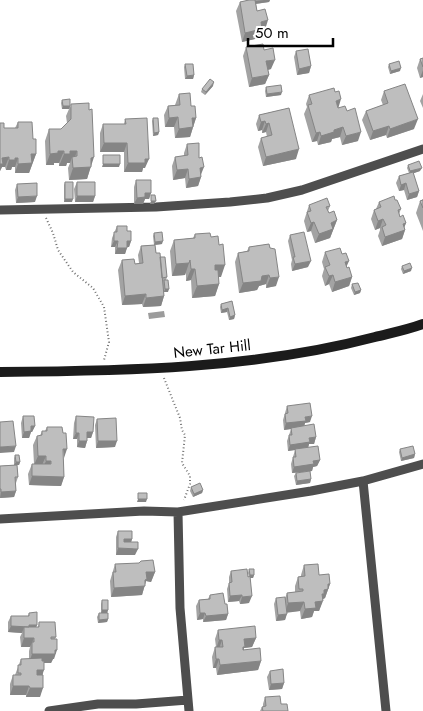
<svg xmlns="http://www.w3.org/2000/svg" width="423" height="711" font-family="Jost,sans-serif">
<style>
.water{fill:#9c9c9c}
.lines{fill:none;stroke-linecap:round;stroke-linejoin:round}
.path{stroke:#707070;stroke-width:2;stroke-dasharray:1 2.5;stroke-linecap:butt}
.street{stroke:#4e4e4e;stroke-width:9}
.secondary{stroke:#1b1b1b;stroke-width:10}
.wall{fill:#a3a3a3}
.shaded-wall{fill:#858585}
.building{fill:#bebebe;stroke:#858585}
.labels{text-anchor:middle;stroke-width:5;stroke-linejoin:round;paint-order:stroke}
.street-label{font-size:15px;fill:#000;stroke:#fff}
</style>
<rect width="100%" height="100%" fill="#fff"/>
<path class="water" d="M164 311 165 317 149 319 148 313Z"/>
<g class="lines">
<path class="path" d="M46 218 53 233 58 250 73 272 93 288 104 307 109 342 104 360
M164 378 180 418 182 430 185 435 182 463 190 476V484L184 500"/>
<path class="street" d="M0 210 156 207 230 202 267 198 302 190 423 149
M363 481 386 711
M178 512 180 608 189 711
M0 519 144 511 178 512 311 491 363 481 423 464
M49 711 98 704H136L188 700"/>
<path class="secondary" d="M0 372C126 371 253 369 375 337 391 333 407 330 423 324"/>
</g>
<path class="wall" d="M249 0H270L269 2 256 4 257 11 265 30H262L259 38 242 42 236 11 240 2Z
M246 47 264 50 271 69 268 70 269 75 265 84 249 87 243 56Z
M296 51 311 66 309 73 297 75 294 57Z
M423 58V77L420 78 417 68 420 59Z
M185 64 194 75 193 79H185L184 67Z
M389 64 400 71 390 74 388 67Z
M213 86 205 95 201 92 202 89Z
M266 87 281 95 266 97 265 91Z
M384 91 414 129 387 138 386 135 370 140 362 120 366 111 383 105 381 100Z
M179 94 191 106 196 118 190 137 175 138 174 127H165L164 115 168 106 175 105Z
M423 94V108L420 101Z
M309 95 338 108 358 141 342 145 340 137 332 139 331 142 318 145 317 141 312 142 304 114 307 107 306 104Z
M62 100 70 105 91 165 87 179 69 180 68 168 70 163H67L66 166H59V163H54V165H46L45 141 49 129H61L67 123 66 116 69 109H62L61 103Z
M289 108 296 159 263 166 258 147 261 138 267 137 266 132 262 133V130L258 131 256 124 259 115Z
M153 118 159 132 158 135 153 136 152 121Z
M125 119 145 168H143L142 172H124V152H100V133L103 124H124Z
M18 122 33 139 36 154 29 173H15V167H12L11 170H6L5 167H2L0 171V123L4 128H15Z
M187 144 199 158 201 177 198 186 186 188 185 178 173 180 172 166 175 157 184 156V153Z
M408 165 420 171 413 173 419 191 417 197 407 200 404 190 399 191 396 183 399 176 409 173 407 168Z
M136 180 151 193 149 199H145L143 204H134V187Z
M65 182 72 202H64V185Z
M77 182 95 196 93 202H75L74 189Z
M17 184 35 202 16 203 15 190Z
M423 199V231L416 213 420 201Z
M395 200 401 209 399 214 400 217 406 223 404 227 405 230 402 239 382 246 378 236 380 230V228L375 230 371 219 374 210 376 209 379 202Z
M309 205 330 206 328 211 329 213 337 220 330 238 315 243 311 231 307 232 304 221Z
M117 226 127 231 131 241 129 247H127L125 254H115V247H111L112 238Z
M154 233 162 244 155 245 156 253 160 257 167 277 166 280 168 292H164V296L161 306 143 307 142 304 122 305 118 270 122 260 135 264 139 263 138 255 141 246 154 245 153 236Z
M195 234 211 237 221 277H218L219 284 215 296 192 298 191 280 186 281V272L185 275 172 276 170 251 174 240 193 238Z
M290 235 308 267 292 271 291 264 292 260 288 241Z
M269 244 276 286 266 288V284L259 286 257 290 239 293 235 262 238 253 247 251 249 247Z
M325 252 346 267 352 277 349 286 332 292 329 284 325 286 322 276 324 269 322 262Z
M402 266 411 271 403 274 401 269Z
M352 284 361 290 360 293 354 295 351 288Z
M232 301 235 315 234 319 229 320 227 312 221 313 220 307 221 304Z
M287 406 310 422 305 423 304 426 316 437 314 444H309L308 448 320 460 317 466 313 467 312 471 292 473 291 464 295 450 288 451 287 441 291 429 284 430 283 420Z
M23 416 35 426 32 432H31L29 438H22L21 423Z
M76 416 93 432 91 438H87V441L85 448 77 447V439H73L74 423Z
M97 419 115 447 96 448 95 425Z
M47 427 63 458 64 477 61 486 29 485 28 474 32 464H34L33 445 37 436H40L42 431H45Z
M400 449 415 454 414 458 401 461 399 452Z
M15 455 20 462 19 465H17L18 477 16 483V491L14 497 0 498V466L14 465V458Z
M296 473 311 479 310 483 296 485 294 476Z
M191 487 203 490 202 493 193 497 190 491Z
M118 531 132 539 131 542 135 555H116V537Z
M115 564 155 572 151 582 146 581 142 595 111 597 110 581Z
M304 565 319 575 330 584 325 598 323 599 319 611H314L312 617 301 619 300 611 287 612 285 620 276 621 274 604 276 598H285L287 593 295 592V586L298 577 301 576V575Z
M249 569 254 575 253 578H250L249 603 240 604 239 601 228 602 227 589 229 583V577L231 571 248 577H249L248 573Z
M210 595 225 604 228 614 226 620 203 622V619L197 620 196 606 199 600 208 599Z
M102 600 108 610 107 613 108 619 107 622 98 623 97 617 99 613H101V604Z
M29 613 36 627H38L39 622 56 637 55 639 54 659H53L51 663H44L40 697H26V695H10V684L13 675H15L21 659H29V651L30 647H21L20 637 22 633 8 632V622L11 616H28Z
M218 630 256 638 252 647 244 648V650L261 661 258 670 217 675 216 668H213L212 657 215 647H216L215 639Z
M270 671 284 683 282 689 269 690 267 677Z
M265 697 281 704 288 711H260L262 707H263V704Z"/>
<path class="shaded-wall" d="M264 0H270L269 2 254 4 255 1Z
M268 20 265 30H262L259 38 242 42 245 33 261 22Z
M275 60 271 69 262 71 266 61Z
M311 66 309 73 297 75 299 69Z
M401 68 400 71 390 74 391 71Z
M423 70V77L420 78Z
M194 75 193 79H185L187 76Z
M269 75 265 84 249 87 252 78Z
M214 82 213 86 205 95 206 92Z
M282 92 281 95 266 97 267 94Z
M341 99 338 109 336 101Z
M63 106H70L69 109H62Z
M178 117 174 127H165L169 118Z
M192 118H196L193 127Z
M418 119 414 129 387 138 390 129Z
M265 121 262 130 258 131 261 122Z
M269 123 266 132 262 133 266 124Z
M389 126 386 135 370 140 373 131Z
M193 127 190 137 175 138 179 129Z
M343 127 340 137 332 139 331 142 318 145 321 136 334 130Z
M159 132 158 135 153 136 154 133Z
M320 132 317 141 312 142 316 133Z
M361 132 358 141 342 145 346 136Z
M104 143H127L124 152H100Z
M299 149 296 159 263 166 266 157Z
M58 151H64L59 163H54V165H46L50 154Z
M70 151H77L73 163 72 157 70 163H67L66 166H59L64 154Z
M31 154H36L29 173H15L18 164Z
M9 157 5 167H2L0 171V164L2 158Z
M94 157 87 179 69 180 73 168 91 158Z
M15 158H18L15 167H12L11 170H6L9 160Z
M145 159H149L145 168H143L142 172H124L128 163Z
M103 164H120L119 167H102Z
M204 167 200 177V168Z
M422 168 420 171 409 175 410 171Z
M188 169 185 178 173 180 177 170Z
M201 177 198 186 186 188 189 179Z
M406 183 404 190 399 191 401 185Z
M419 191 417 197 407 200 409 194Z
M145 193H151L149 199H145L143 204H134L137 198Z
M37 196 35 202 16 203 18 197Z
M77 196H95L93 202H75Z
M65 199H73L72 202H64Z
M151 201H156L154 204H150Z
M383 219 380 228 375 230 378 221Z
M337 220 330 238 315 243 319 234 331 223Z
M314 222 311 231 307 232 311 223Z
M406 223 403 231 405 230 402 239 382 246 385 237 403 224Z
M114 241H118L115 247H111Z
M127 241H131L129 247H125Z
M163 241 162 244 154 245 155 242Z
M117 248H127L125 254H115Z
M311 261 308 267 292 271 295 264Z
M349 261 345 270V262Z
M189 263 185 275 172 276 176 264Z
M215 265H225L221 277H210Z
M412 268 411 271 403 274 404 271Z
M191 269H195L191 280 186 281Z
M269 275 266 284 259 286 257 290 239 293 243 283 262 276Z
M333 275 329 284 325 286 329 276Z
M279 277 276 286 266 288 270 278Z
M352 277 349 286 332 292 335 282Z
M219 284 215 296 192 298 197 286Z
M165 289H169L168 292H164Z
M361 290 360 293 354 295 355 292Z
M146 294 142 304 122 305 125 296Z
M164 296 161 306 143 307 146 298Z
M228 308 227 312 221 313 222 310Z
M235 315 234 319 229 320 230 317Z
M312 416 310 422 305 423 304 427 284 430 286 423 305 417Z
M31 426H35L32 432H31L29 438H22L24 432Z
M87 432H93L91 438H85Z
M76 433H79L77 439H73Z
M316 437 314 444H309L308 448 288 451 290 445 309 438Z
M79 441H87L85 448 77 447Z
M98 441H117L115 447 96 448Z
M16 446 14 452 0 453V447Z
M63 449H67L64 458Z
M415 454 414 458 401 461 402 458Z
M38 456H46L42 465H34Z
M320 460 317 466 313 467 312 471 292 473 294 467 313 461Z
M46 461H51L48 470H42Z
M16 462H20L19 465H14Z
M32 476 64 477 61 486 29 485Z
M311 479 310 483 296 485 297 481Z
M203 490 202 493 193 497 194 494Z
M16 491 14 497 0 498 1 492Z
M138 499H147L146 502H137Z
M124 539H132L130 546H122Z
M118 548 138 549 135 555H116Z
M146 572H155L151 582 146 581 142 595 111 597 114 588Z
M250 575H254L253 578H249Z
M328 584H330L325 598 323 599 322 602 323 601 319 611H314L312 617 301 619 305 609 315 602Z
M242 595 239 601 228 602 230 596Z
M252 596 249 603 240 604 242 597Z
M304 602 300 611 285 613 288 603Z
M102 610H108L107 613 101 614Z
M200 613H205L203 619 197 620Z
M228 614 226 620 203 622 206 616Z
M287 614 285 620 276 621 278 615Z
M108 619 107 622 98 623 99 620Z
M37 625 35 631 24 627 22 633 8 632 11 626Z
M24 638H34L30 647H21Z
M256 638 252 647 244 648 241 656 244 639Z
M219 640H222L219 649H216Z
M55 650H57L54 659H53L51 663H29L32 654Z
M216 659H219L216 668H213Z
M261 661 258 670 217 675 220 665Z
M37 670H44L41 679H34Z
M284 683 282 689 269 690 271 684Z
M13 686H29L26 695H10Z
M30 688H43L40 697H26Z"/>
<path class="building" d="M249 0H255L257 11 265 9 268 20 261 22 262 29 245 33 240 2Z
M263 44 264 50 273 48 275 60 266 61 269 75 252 78 246 47Z
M308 49 311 66 299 69 296 51Z
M423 58V67L420 59Z
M399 61 401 68 391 71 389 64Z
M185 64H193L194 75 187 76Z
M210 79 214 82 206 92 202 89Z
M405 84 418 119 390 129 389 126 373 131 366 111 388 103 384 91Z
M281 85 282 92 267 94 266 87Z
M334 88 335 92 339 91 341 99 336 101 338 108 345 106 347 111 355 108 361 132 346 136 343 127 334 130V132L321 136 320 132 316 133 308 105 312 104 309 95Z
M190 93 191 106H195L196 118H192L193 127 179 129 178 117 169 118 168 106 180 105 179 94Z
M70 99V106H63L62 100Z
M89 103V110L92 109 94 157 91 158V167L73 168 72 157 77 156V151H70V154H64V151H58V153L50 154 49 129H61L71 119V104Z
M289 108 299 149 266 157 261 138 272 135 269 123 266 124 265 121 261 122 259 115Z
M147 118 149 159H145V163H128L127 143H104L103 124H126L125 119Z
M153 118H158L159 132 154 133Z
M18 122H32L33 139H36V154H31L32 163 18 164V158H15V160H9V157L2 158 3 164H0V123H4V128H18Z
M199 143V158L202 157 204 167 200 168 201 177 189 179 188 169 177 170 175 157 188 155 187 144Z
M103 155H120V164H103Z
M419 161 422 168 410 171 408 165Z
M413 172 419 191 409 194 406 183 401 185 399 176Z
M136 180H151V193H145V197L137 198Z
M65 182H73V199H65Z
M77 182H95V196H77Z
M37 183V196L18 197 17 184Z
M151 195H155L156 201H151Z
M394 196 395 200H397L401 209 398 210 400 217 403 215 406 223 403 224 405 230 385 237 382 227 386 225 383 219 378 221 374 210 381 207 379 202Z
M327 198 330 206 326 207 329 213 334 211 337 220 331 223 333 229 319 234 314 222 311 223 307 212 311 211 309 205Z
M423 200V208L420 201Z
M117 226H127V231H131V241H127V248H117L118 241H114V232H117Z
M162 232 163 241 155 242 154 233Z
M304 232 311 261 295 264 293 257H295L290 235Z
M210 233 211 237 218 236 219 245 223 244 225 265H215V270H218L219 284 197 286 195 269H191L190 260 189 263 176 264 174 240 195 238V234Z
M269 244 270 248 275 249 279 277 270 278 269 275 262 276 261 281 243 283 238 253 249 251V247Z
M155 245 156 253H160L164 296 146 298V294L125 296 122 260 134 259 135 264 143 263 141 246Z
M340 248 342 254 346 253 349 261 345 262 347 268 349 267 352 277 335 282 333 275 329 276 325 267 330 265 325 252Z
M160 257H165L167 277 162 278Z
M410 263 412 268 404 271 402 266Z
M164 280H168L169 289H165Z
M358 283 361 290 355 292 352 284Z
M232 301 235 315 230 317 228 308 222 310 221 304Z
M310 403 312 416 305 417 306 421 286 423 285 414 288 413 287 406Z
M23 416H34L35 426H31V431L24 432Z
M76 416 94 417 93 432H87V441H79V433H76Z
M116 418 117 441H98L97 419Z
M13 421 16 446 0 447V422Z
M314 424 316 437 309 438 310 442 290 445 289 435H292L291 428Z
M47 427H62L63 433H66L67 449H63L64 477 32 476V464H51V461H46V456H38L37 436 42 435V431H47Z
M318 446 320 460 313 461 314 464 294 467 293 457H296L295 449Z
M413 446 415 454 402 458 400 449Z
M15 455H19L20 462H16Z
M17 465 18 477H15L16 491 1 492V489H0V466Z
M310 471 311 479 297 481 296 473Z
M200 483 203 490 194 494 191 487Z
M138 493H147V499H138Z
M118 531H132V539H124V542H138V549L118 548Z
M153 560 155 572H146L147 579 145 580V586L114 588 113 572H116L115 564 139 563 141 561Z
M318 564 319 575 329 574 330 584H328V589L324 590V594H322L323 601 315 602 316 608 305 609 304 602 288 603 287 593 303 591V589H299L298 577 305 576 304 565Z
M247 569 248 577 250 576 252 596 242 597V595L230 596 229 583 232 582 231 571Z
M249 569H254V575H250Z
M223 593 225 604H227L228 614 206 616 205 613H200L199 600 210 599V595Z
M285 597 287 614 278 615 276 598Z
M102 600H108V610H102Z
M37 612V625H29V627L11 626V616H29V613Z
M99 613H108V619L99 620Z
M39 622H55L56 637H51V639H57V650H55V654H32V642H34V638H24V627H39Z
M255 626 256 638 244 639 245 647H243V650L260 648 261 661 220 665 219 659H216L215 647H223L222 640H219L218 630Z
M42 658V661H44V670H37V675H43V688H30L29 686H13V675H21V673H18V665H21V659Z
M283 669 284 683 271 684 270 671Z
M280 696 281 704H287L288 711H263L262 707 266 706 265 697Z"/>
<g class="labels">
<g class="street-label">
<text transform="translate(212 349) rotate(-6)" y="5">New Tar Hill</text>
</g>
</g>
<path d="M248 38v8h85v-8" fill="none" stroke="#000000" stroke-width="2.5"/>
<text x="255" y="38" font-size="15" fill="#000000" stroke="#ffffff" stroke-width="4" paint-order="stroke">50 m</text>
</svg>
